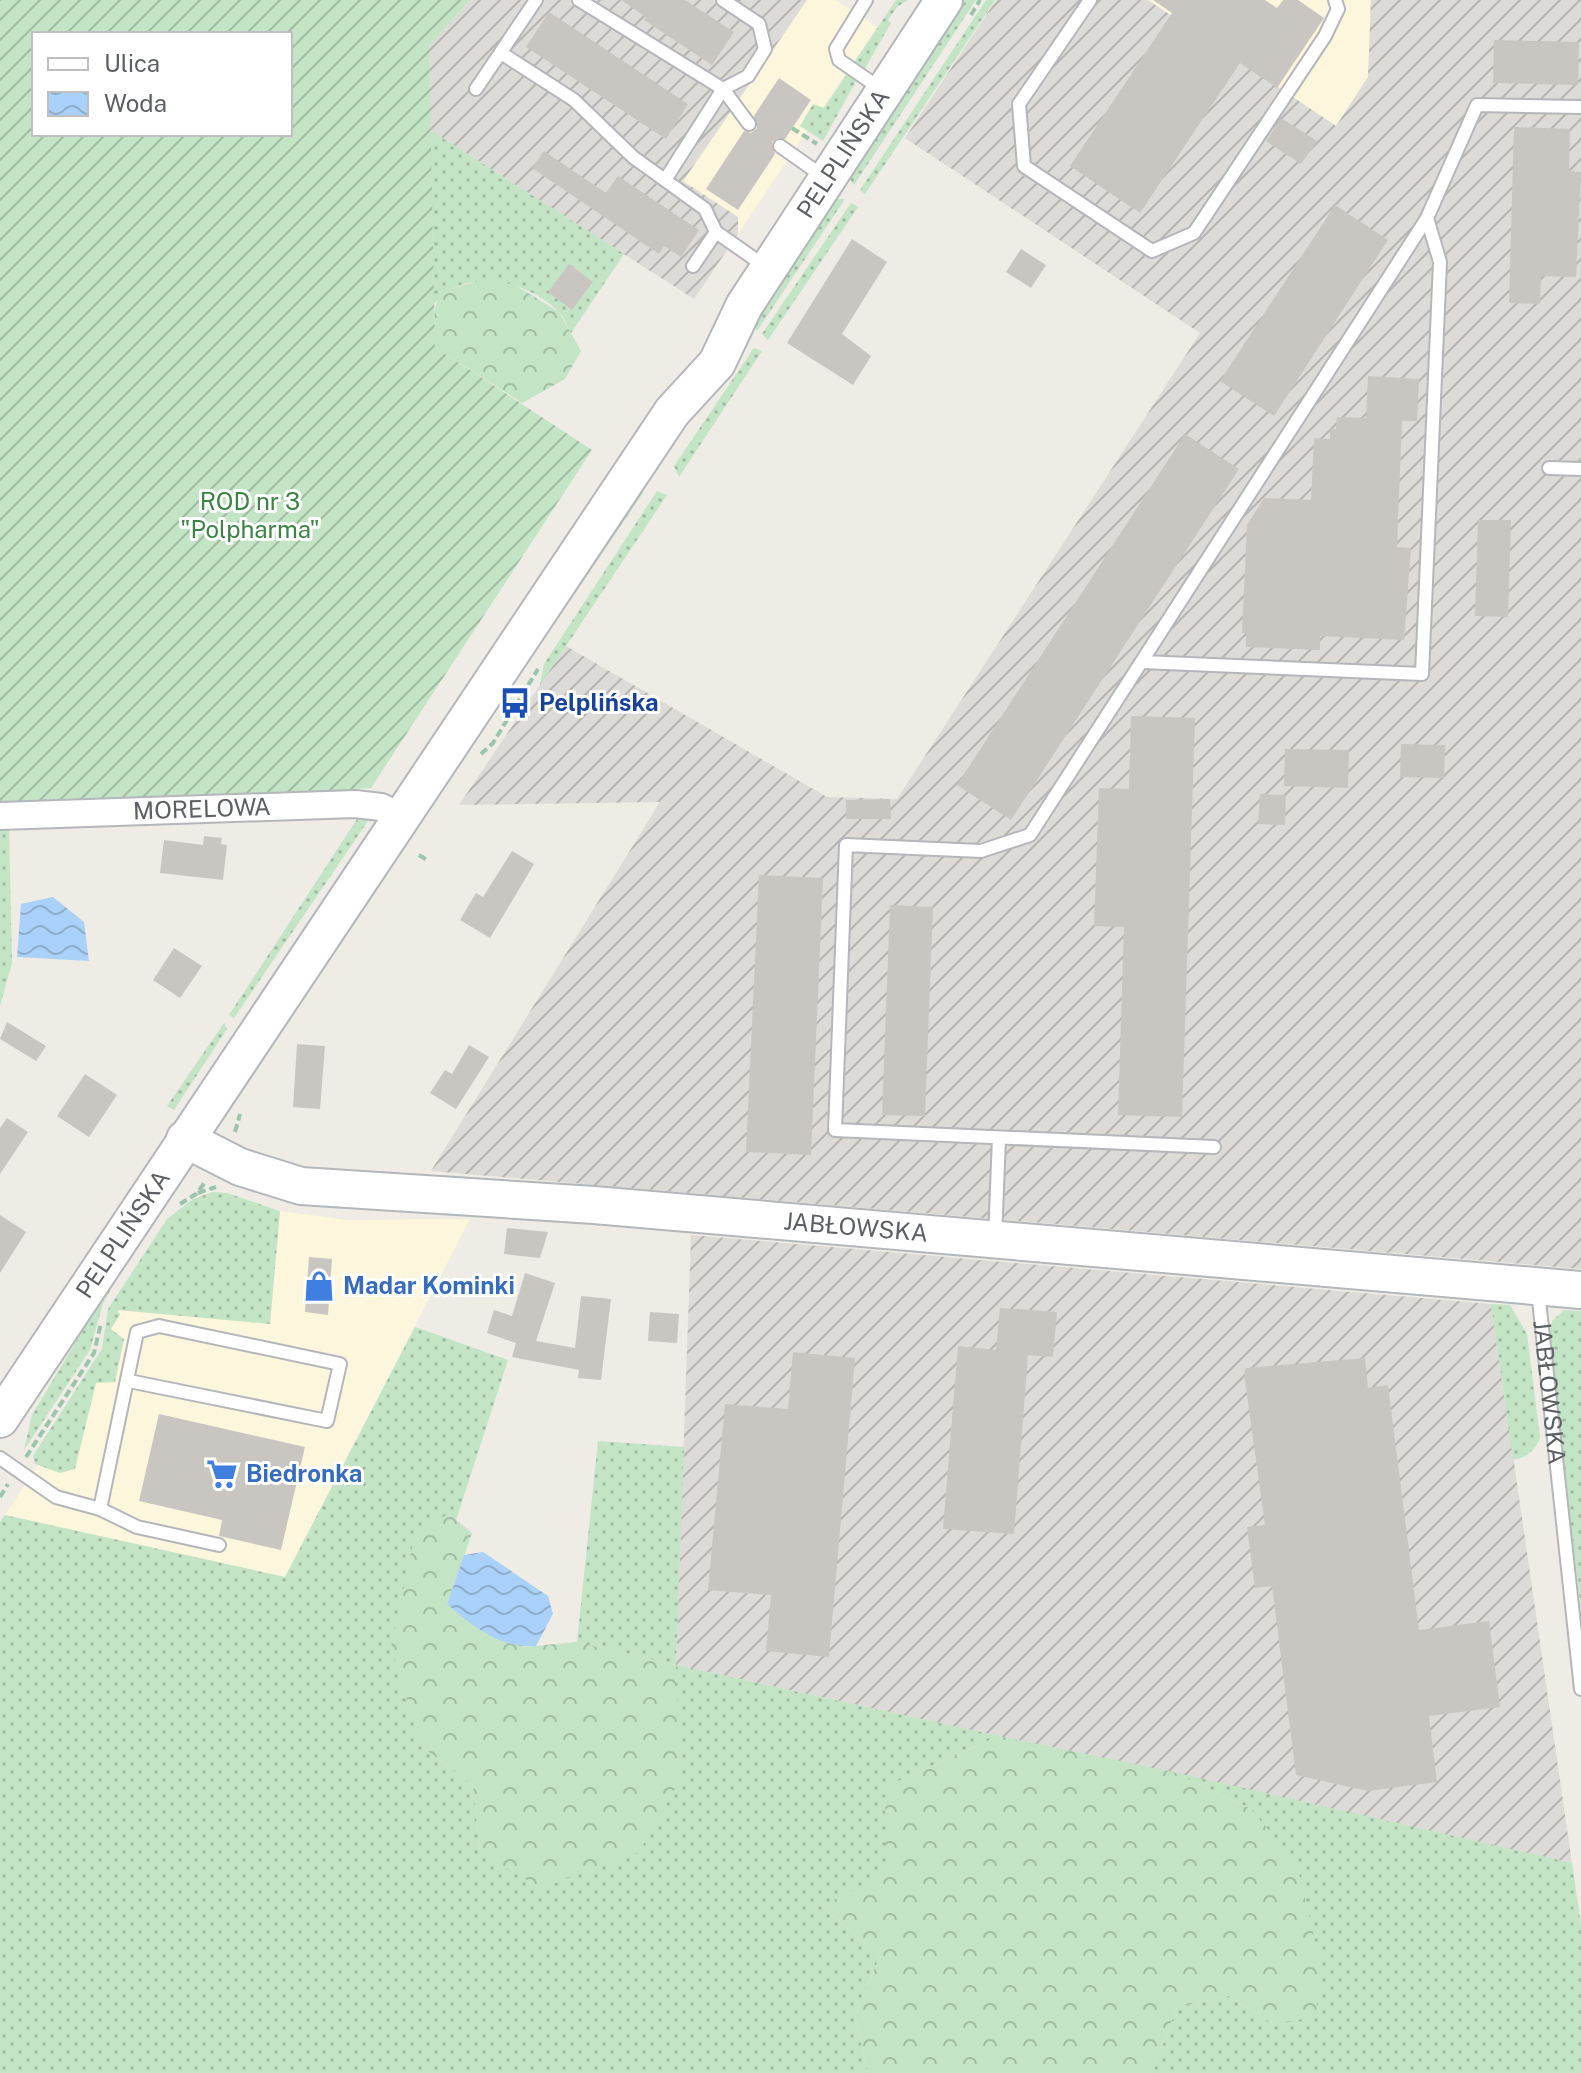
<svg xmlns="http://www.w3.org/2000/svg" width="1581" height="2073" font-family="'Public Sans',sans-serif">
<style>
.commercial{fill:#fbf6dc}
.industrial{fill:url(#industrial-furrows)}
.grass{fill:url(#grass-dots)}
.forest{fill:url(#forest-crowns)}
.garden{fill:url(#garden-furrows);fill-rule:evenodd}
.water{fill:url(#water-waves)}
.building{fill:#c9c6c2}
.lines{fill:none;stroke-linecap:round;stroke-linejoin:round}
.lane-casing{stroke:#b5b6bb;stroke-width:16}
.street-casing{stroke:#b5b6bb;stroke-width:30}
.secondary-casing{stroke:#b3b6bb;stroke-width:40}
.path{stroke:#9cc4ab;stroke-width:4;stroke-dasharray:8 4;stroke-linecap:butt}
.lane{stroke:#fff;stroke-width:12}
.street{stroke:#fff;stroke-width:26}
.secondary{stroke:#fff;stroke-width:36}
.labels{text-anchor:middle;stroke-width:6;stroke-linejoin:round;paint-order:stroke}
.street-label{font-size:24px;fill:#5c5f64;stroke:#fff}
.park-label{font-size:24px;fill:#3c8444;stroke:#fff}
.transit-label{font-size:24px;font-weight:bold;fill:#164399;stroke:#fff;text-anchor:start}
.shop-label{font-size:24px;font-weight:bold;fill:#366cbe;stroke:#fff;text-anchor:start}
</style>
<defs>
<pattern id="industrial-furrows" width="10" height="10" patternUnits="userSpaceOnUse" patternTransform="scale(2)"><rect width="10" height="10" fill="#dddbd7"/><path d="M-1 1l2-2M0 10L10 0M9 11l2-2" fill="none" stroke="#b6b5b2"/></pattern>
<pattern id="grass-dots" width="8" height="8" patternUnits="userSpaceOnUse" patternTransform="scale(2)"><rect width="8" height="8" fill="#c3e4c5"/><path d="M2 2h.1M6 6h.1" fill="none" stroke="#a2bca4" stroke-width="1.8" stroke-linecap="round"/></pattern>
<pattern id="forest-crowns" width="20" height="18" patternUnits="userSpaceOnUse" patternTransform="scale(2)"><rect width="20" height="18" fill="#c3e4c5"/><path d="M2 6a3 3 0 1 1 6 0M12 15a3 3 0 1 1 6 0" fill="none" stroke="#a2bca4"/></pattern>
<pattern id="garden-furrows" width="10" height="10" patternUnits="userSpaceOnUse" patternTransform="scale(2)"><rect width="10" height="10" fill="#c3e4c5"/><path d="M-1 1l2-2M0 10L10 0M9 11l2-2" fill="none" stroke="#a2bca4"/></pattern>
<pattern id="water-waves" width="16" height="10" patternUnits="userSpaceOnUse" patternTransform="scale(2)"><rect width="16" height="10" fill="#aad1f9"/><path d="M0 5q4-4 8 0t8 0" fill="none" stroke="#8eadcd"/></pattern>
</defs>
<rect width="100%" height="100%" fill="#eeece5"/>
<path class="commercial" d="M807 0H835L877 27 738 234V217L683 182Z
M1148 0H1371L1368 77 1336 126Z
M280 1211 348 1220 470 1219 285 1577 5 1515 102 1368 108 1309 270 1323Z"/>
<path class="industrial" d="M470 0H807L683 181 738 217V234L694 299 430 130 429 46Z
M996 0H1148L1336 126 1368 77 1371 0H1581V1269L431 1171 660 802 459 805 566 646 827 797 897 799 1200 333 905 138Z
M691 1235 1491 1304 1572 1863 676 1665Z"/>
<path class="grass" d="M896 0H908L897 7 888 20 891 23 864 70 854 63Z
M960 0H976L854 185 848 177Z
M986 0H995L865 194 860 190Z
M847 74 856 81 823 141 800 126 813 104 824 108Z
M430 130 624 254 571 333C567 327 564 316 558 311 526 280 465 266 434 304Z
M834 199H845L757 331 754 325 764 300Z
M851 203 858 207 768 340 762 334Z
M754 348 762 351 679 477 674 466Z
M641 491 643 493 534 654 544 628 630 497Z
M657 491 667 495 540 685 544 664Z
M361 813 368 821 234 1018 229 1015Z
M0 828H9L12 963 0 1006Z
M224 1023 227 1029 174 1110 167 1106Z
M213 1192 227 1193 280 1211 270 1324 118 1310 120 1315 111 1329 124 1339 115 1382 96 1383 75 1469 60 1473 35 1464 33 1456 102 1349 108 1309 167 1219 193 1199Z
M107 1290 110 1291 103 1303 90 1350 24 1450 32 1415Z
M1491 1304 1510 1305 1527 1334 1540 1438C1536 1449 1526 1459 1513 1459Z
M1564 1310 1581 1311V1609L1549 1336 1552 1321Z
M415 1327 508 1360 456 1520 449 1514 421 1746 473 1785 480 1853 676 1665 577 1642 598 1441 684 1447 676 1665 999 1736 885 1787 887 1874 821 1906 880 1956 855 2016 868 2073H0V1522L5 1515 285 1577Z
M1173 1772 1572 1863 1581 1925V2073H1152L1177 2007 1229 1996 1275 2025 1251 1809Z"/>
<path class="forest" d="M484 279 515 285 559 312 581 351 565 379 522 403 435 347C433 292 432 294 484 279Z
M449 1514 472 1533 447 1604 524 1647 577 1642 676 1665 681 1778 639 1852 541 1888 480 1853 473 1785 421 1746 391 1647 416 1529Z
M999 1736 1173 1772 1251 1809 1297 1865 1320 1961 1316 2016 1275 2025 1229 1996 1177 2007 1152 2073H868L855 2016 880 1956 821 1906 886 1873 885 1787Z"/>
<path class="garden" d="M0 0H470L429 46 435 347 592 450 371 788 190 802 0 804ZM34 34H290V134H34Z"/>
<path class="water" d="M53 897 84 922 89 961 17 957 21 904Z
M483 1552 548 1596 553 1614 536 1646C501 1649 472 1626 447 1604L464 1555Z"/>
<path class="building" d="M621 0H685L734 32 712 65 644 20 646 17Z
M1153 0H1265L1277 8 1283 0H1298L1324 18 1277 88 1240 63 1140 213 1070 166 1172 13Z
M549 12 688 104 666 139 526 47Z
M1494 40 1579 42 1578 85 1493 83Z
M779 78 811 100 785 139 777 138 772 142 775 154 738 210 706 189 744 131 751 133 757 128 754 116Z
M1281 118 1317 141 1301 164 1266 141Z
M1514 127 1570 129 1569 171 1581 172 1576 277 1541 276 1540 304 1509 303Z
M544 151 606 193 618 176 699 230 681 257 664 246 659 254 532 168Z
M1335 205 1388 240 1274 416 1220 381Z
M852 239 887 262 842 334 871 356 853 385 787 343Z
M1021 249 1046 265 1031 288 1006 272Z
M569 264 593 282 572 310 548 292Z
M1368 376 1419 379 1417 421H1402L1397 547 1411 548 1404 640 1320 636V650L1246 647V633H1242L1247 525 1264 498 1311 500 1314 438 1330 439V428L1336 429 1337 417 1366 418Z
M1185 434 1239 469 1011 820 957 785Z
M1478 520H1511L1508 617 1475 616Z
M1131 716 1195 718 1182 1117 1118 1115 1124 927 1094 926 1099 788 1129 789Z
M1401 744 1445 745 1444 778 1400 777Z
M1285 749 1349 750 1348 788 1284 786Z
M1260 794 1286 795 1285 825 1258 824Z
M890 799 891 819H846V800Z
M204 836 222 838 221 844 227 845 223 880 160 873 164 840 203 845Z
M512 851 534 864 490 938 460 920 476 893 483 897Z
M759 875 823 878 811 1155 746 1152Z
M890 905 933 907 925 1116 882 1115Z
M174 948 202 966 180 998 153 980Z
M7 1022 46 1046 36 1061 0 1039Z
M297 1044 325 1046 320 1109 293 1107Z
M469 1045 489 1057 456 1109 430 1093 445 1070 452 1074Z
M85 1074 117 1095 89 1137 57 1116Z
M7 1118 28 1132 0 1174V1128Z
M0 1215 26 1232 0 1273Z
M507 1228 548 1232 540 1258 504 1254Z
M309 1257 332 1259 328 1315 305 1312Z
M525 1273 555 1283 536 1341 575 1348 581 1296 611 1299 601 1380 578 1378 579 1370 512 1357 516 1343 487 1333 494 1310 512 1316Z
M1000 1308 1057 1312 1053 1357 1028 1355 1014 1534 943 1529 958 1346 996 1350Z
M650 1312 679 1314 677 1343 648 1341Z
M793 1352 855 1358 829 1657 766 1651 771 1595 708 1590 725 1404 788 1409Z
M1365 1358 1368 1388 1388 1385 1419 1630 1489 1621 1500 1707 1429 1716 1437 1782 1368 1791 1296 1775 1272 1586 1255 1588 1247 1527 1265 1525 1244 1373 1246 1368Z
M159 1414 305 1447 281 1550 219 1536 222 1520 139 1501Z"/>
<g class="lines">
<defs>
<g id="lane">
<path d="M579 0 723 89 749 124"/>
<path d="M866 0 836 49 839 60 881 89"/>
<path d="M1090 0 1019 104 1024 166 1152 251 1194 233 1325 36 1338 9 1335 0"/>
<path d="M501 53 574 100 633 157 705 209 716 232 766 267"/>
<path d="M476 89 536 0"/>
<path d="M780 146 824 177"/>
<path d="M665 180 723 89 748 76 765 49 759 24 723 0"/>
<path d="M693 266 716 232"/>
<path d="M1549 468 1581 469"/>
<path d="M1142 662 1422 674 1440 262 1427 218"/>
<path d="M1214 1147 835 1130 846 845 981 851 1030 835 1427 218 1477 105 1581 107"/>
<path d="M995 1238 999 1138"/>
<path id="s1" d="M1538 1291 1581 1689"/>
<path d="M0 1458 56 1497 100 1509 137 1332 159 1326 340 1364 327 1421 129 1381"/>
<path d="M100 1509 137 1527 219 1545"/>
</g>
<g id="street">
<path id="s2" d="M0 816 355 804 381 807 401 817"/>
</g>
<g id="secondary">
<path id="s3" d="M185 1139 240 1167 301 1186 594 1205 1581 1290"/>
<path id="s4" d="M0 1419 672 412 717 363 744 306 944 0"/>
</g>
</defs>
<use href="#lane" class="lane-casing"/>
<use href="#street" class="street-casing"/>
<use href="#secondary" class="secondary-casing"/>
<path class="path" d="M971 15 980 0
M792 128 817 144
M481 754 493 743 538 669
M419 855 427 860
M235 1132 240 1114
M198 1193 216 1187
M180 1204 196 1194 206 1181
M26 1457 94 1353 101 1323
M0 1497 8 1484"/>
<use href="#lane" class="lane"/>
<use href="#street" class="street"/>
<use href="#secondary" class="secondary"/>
</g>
<defs>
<symbol id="bus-bare" viewBox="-9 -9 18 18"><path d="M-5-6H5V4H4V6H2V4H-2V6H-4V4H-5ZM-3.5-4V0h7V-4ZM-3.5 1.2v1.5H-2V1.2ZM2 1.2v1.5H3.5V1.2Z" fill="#1a4fb4" stroke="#fff" stroke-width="2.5" paint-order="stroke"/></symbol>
<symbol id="shop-bare" viewBox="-9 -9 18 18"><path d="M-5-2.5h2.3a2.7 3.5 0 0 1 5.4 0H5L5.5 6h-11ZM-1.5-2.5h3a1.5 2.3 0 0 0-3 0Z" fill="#3f7fe0" stroke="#fff" stroke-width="2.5" paint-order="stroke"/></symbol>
<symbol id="supermarket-bare" viewBox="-9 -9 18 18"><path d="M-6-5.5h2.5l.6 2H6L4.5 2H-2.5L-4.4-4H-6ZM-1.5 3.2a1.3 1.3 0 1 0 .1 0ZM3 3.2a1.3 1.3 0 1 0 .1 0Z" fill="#3f7fe0" stroke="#fff" stroke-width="2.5" paint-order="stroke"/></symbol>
</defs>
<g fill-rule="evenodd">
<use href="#bus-bare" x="493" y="681" width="44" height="44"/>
<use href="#shop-bare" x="297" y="1264" width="44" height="44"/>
<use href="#supermarket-bare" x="200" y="1452" width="44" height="44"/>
</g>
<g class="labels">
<g class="street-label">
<text dy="8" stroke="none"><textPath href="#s4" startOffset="1522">PELPLIŃSKA</textPath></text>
<text dy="8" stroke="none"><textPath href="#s2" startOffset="202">MORELOWA</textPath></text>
<text dy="8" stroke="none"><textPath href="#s3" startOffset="682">JABŁOWSKA</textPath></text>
<text dy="8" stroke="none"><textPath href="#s4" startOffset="222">PELPLIŃSKA</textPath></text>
<text dy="8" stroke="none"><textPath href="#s1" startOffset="102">JABŁOWSKA</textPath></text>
</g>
<g class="park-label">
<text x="250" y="510">ROD nr 3<tspan x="250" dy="28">"Polpharma"</tspan></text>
</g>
<g class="transit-label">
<text x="539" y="711">Pelplińska</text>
</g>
<g class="shop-label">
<text x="343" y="1294">Madar Kominki</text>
<text x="246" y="1482">Biedronka</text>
</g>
</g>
<rect x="32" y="32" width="260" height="104" fill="#ffffff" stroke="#bebfc1" stroke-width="2"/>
<rect x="48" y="58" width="40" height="12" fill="#ffffff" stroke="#bebfc1" stroke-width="2"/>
<text x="104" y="72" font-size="24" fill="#5c5f64">Ulica</text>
<rect x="48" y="92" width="40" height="24" fill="url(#water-waves)" stroke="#bebfc1" stroke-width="2"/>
<text x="104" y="112" font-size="24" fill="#5c5f64">Woda</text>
</svg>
